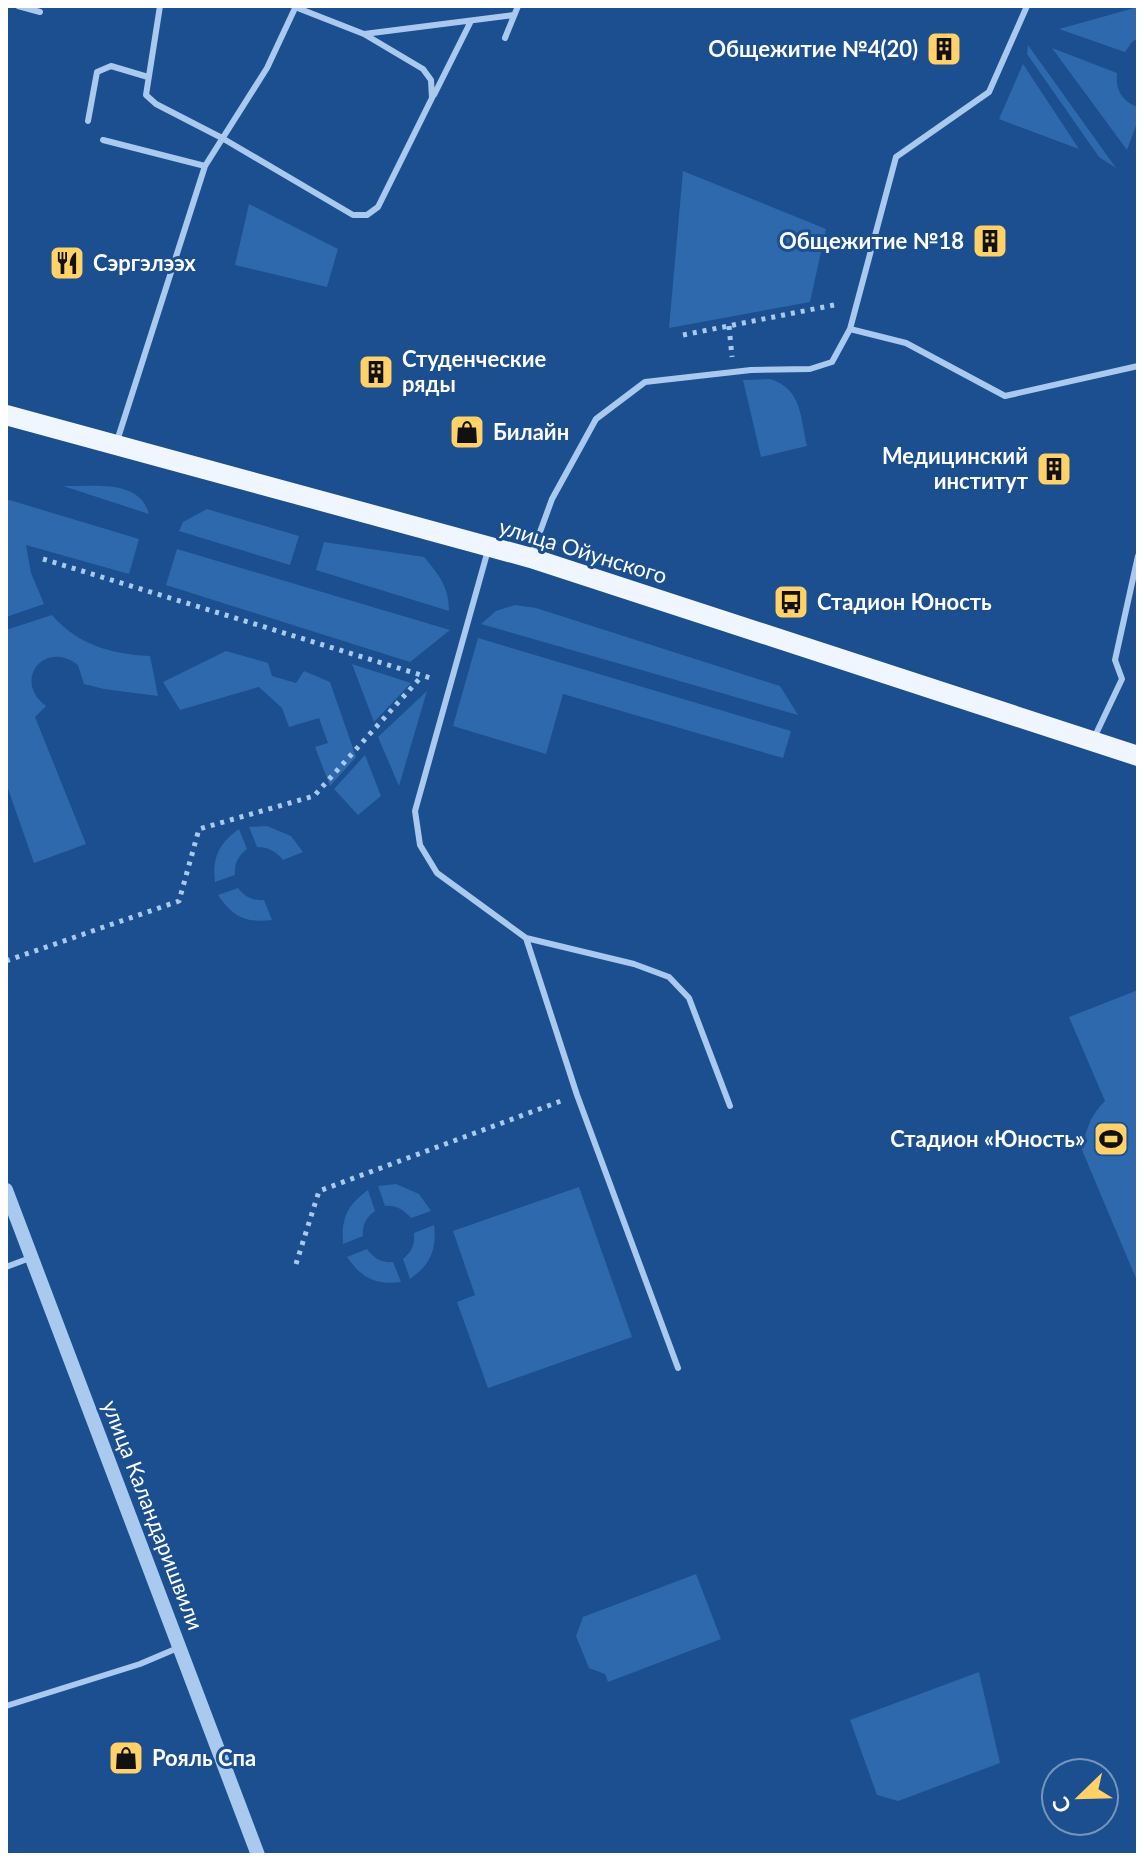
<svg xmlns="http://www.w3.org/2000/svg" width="1144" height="1861" font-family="Lato,sans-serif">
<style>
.green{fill:#2e69ad}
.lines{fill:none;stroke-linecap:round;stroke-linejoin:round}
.path{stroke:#a9c9ee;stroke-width:5;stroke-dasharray:4 6;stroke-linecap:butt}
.service{stroke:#a9c9ee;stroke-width:6}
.tertiary{stroke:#a9c9ee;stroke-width:14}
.primary{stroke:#f0f6ff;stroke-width:20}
.labels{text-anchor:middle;stroke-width:6;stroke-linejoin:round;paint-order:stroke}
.poi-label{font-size:22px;font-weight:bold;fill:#fff;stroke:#1b4f8f;text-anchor:start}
.street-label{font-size:22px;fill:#fff;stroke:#1b4f8f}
</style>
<rect width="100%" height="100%" fill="#1b4f8f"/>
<path class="green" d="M1138 7V38L1132 42 1125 52 1059 29Z
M1028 45 1116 168 1099 157 1027 54Z
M1052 48 1117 73C1115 89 1122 102 1138 107V120L1127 150Z
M1023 64 1079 149 999 119Z
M683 171 826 229 810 302 669 328Z
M249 204 338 249 327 287 235 265Z
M770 379C802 389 800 416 807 446L761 457 743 380Z
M63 486C93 487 139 478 149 514Z
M6 499 139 539 129 574 26 545 31 573 44 604 6 617Z
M207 509 299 536 290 565 179 531 183 522Z
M324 542 424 557C439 575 449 587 449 611L316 570Z
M177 549 450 630 410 662 166 585Z
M515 605 536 608 780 686 798 715 481 624 496 611Z
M52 615C78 645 111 654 150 656L158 696 104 689 84 684 78 665C44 639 12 681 46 706L35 717 86 844 34 863 6 783V630Z
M478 638 791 731 783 758 563 694 546 754 453 726Z
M226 651 268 663 272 676 296 683 304 671 330 682 356 757 330 786 315 747 328 743 319 718 289 727 282 708 259 687 180 710 163 682Z
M352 664 411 683 374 722Z
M427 691 399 786 378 737Z
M365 755 381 796 358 815 334 789Z
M267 826 291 836 303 852 283 860C276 851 268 847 257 847L249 827Z
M239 829 247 849C238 856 234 864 235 875L215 882C212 858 219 843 239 829Z
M238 888C245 897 253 901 264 900L272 920C245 923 233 917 218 895Z
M1138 990V1283L1082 1150C1086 1130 1090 1116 1105 1101L1069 1017Z
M396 1184 419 1194 431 1211 411 1218C404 1210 396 1205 385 1206L378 1186Z
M579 1187 632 1337 488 1388 457 1302 475 1295 453 1231Z
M368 1190 375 1211C366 1217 362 1226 363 1236L343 1244C341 1219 347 1205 368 1190Z
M434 1225C437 1250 430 1265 410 1279L403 1259C412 1252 415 1244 414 1233Z
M367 1249C374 1259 382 1263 393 1262L401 1282C374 1285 362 1278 347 1257Z
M696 1574 721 1639 608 1682 605 1674 589 1668 576 1636 583 1617Z
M979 1672 1000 1763 898 1801 877 1795 850 1720Z"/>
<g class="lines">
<path class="path" d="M729 326 732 357
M683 335 839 304
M43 559 434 679
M6 961 179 901 199 829 314 796 422 676
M296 1264 319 1191 561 1101"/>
<path class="service" d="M18 6 40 12
M160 6 146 95 156 104 222 138 353 215H367L378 207 432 98 431 80 423 69 364 34
M295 7 364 34 514 15
M505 38 518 6
M434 95 471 21
M88 121 97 72 111 66 148 77
M103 140 205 166
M850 329 896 157 989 92 1027 6
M117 441 205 166 267 68 296 6
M488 550 415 811 420 845 437 873 526 938 577 1095 678 1368
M532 554 552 499 596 419 645 382 751 370 810 369 832 362 850 329 906 343 1005 396 1138 366
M1094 738 1122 679 1115 660 1138 556
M526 938 634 964 669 977 689 998 730 1106
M6 1267 30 1258
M6 1706 140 1664 180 1647"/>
<path class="tertiary" d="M6 1190 258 1855"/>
<path class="primary" d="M6 415 531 558 1138 756"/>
</g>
<defs>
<symbol id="building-square" viewBox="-11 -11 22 22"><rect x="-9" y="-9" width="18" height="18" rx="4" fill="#ffd166" stroke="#1b4f8f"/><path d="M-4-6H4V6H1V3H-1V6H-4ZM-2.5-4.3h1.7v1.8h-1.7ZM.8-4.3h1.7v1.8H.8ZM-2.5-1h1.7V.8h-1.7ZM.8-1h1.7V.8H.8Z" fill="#111"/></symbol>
<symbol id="restaurant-square" viewBox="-11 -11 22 22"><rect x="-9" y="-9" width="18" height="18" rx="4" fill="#ffd166" stroke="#1b4f8f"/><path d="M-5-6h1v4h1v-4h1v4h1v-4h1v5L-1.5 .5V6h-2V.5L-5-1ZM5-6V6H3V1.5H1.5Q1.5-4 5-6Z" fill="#111"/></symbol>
<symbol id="shop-square" viewBox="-11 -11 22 22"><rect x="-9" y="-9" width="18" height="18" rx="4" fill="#ffd166" stroke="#1b4f8f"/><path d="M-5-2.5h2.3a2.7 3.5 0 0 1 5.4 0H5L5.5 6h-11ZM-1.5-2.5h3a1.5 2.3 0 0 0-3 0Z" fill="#111"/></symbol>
<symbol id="bus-square" viewBox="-11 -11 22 22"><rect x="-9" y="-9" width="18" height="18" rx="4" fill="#ffd166" stroke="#1b4f8f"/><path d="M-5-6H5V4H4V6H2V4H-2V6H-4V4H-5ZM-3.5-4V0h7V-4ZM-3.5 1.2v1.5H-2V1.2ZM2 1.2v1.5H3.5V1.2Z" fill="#111"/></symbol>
<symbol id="stadium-square" viewBox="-11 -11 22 22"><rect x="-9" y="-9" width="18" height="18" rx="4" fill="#ffd166" stroke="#1b4f8f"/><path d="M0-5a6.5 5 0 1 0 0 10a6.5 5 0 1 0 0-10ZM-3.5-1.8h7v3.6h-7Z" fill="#111"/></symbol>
</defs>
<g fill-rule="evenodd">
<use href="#building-square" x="924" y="29" width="40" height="40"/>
<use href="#building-square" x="970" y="221" width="40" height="40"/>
<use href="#restaurant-square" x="47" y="243" width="40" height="40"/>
<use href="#building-square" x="356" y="352" width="40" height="40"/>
<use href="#shop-square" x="447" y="412" width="40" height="40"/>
<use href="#building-square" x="1034" y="449" width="40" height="40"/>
<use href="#bus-square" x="771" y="582" width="40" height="40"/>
<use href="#stadium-square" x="1091" y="1119" width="40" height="40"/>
<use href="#shop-square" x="106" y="1738" width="40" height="40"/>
</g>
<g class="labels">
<g class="poi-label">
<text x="918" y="57" text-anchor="end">Общежитие №4(20)</text>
<text x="964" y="249" text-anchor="end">Общежитие №18</text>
<text x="93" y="271">Сэргэлээх</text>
<text x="402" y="367">Студенческие<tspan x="402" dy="25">ряды</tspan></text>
<text x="493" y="440">Билайн</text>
<text x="1028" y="464" text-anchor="end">Медицинский<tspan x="1028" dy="25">институт</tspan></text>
<text x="817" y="610">Стадион Юность</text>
<text x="1085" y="1147" text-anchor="end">Стадион «Юность»</text>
<text x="152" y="1766">Рояль Спа</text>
</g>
<g class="street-label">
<text transform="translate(583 551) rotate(17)" y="8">улица Ойунского</text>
<text transform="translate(153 1515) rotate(69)" y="8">улица Каландаришвили</text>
</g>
</g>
<rect width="1144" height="1861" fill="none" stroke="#ffffff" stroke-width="16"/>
<g transform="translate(1080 1797) rotate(247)"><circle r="38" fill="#1b4f8f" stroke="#7695bc" stroke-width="2"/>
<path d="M0-6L14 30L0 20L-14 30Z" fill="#ffd166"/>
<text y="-12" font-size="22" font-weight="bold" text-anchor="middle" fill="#ffffff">С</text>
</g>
</svg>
